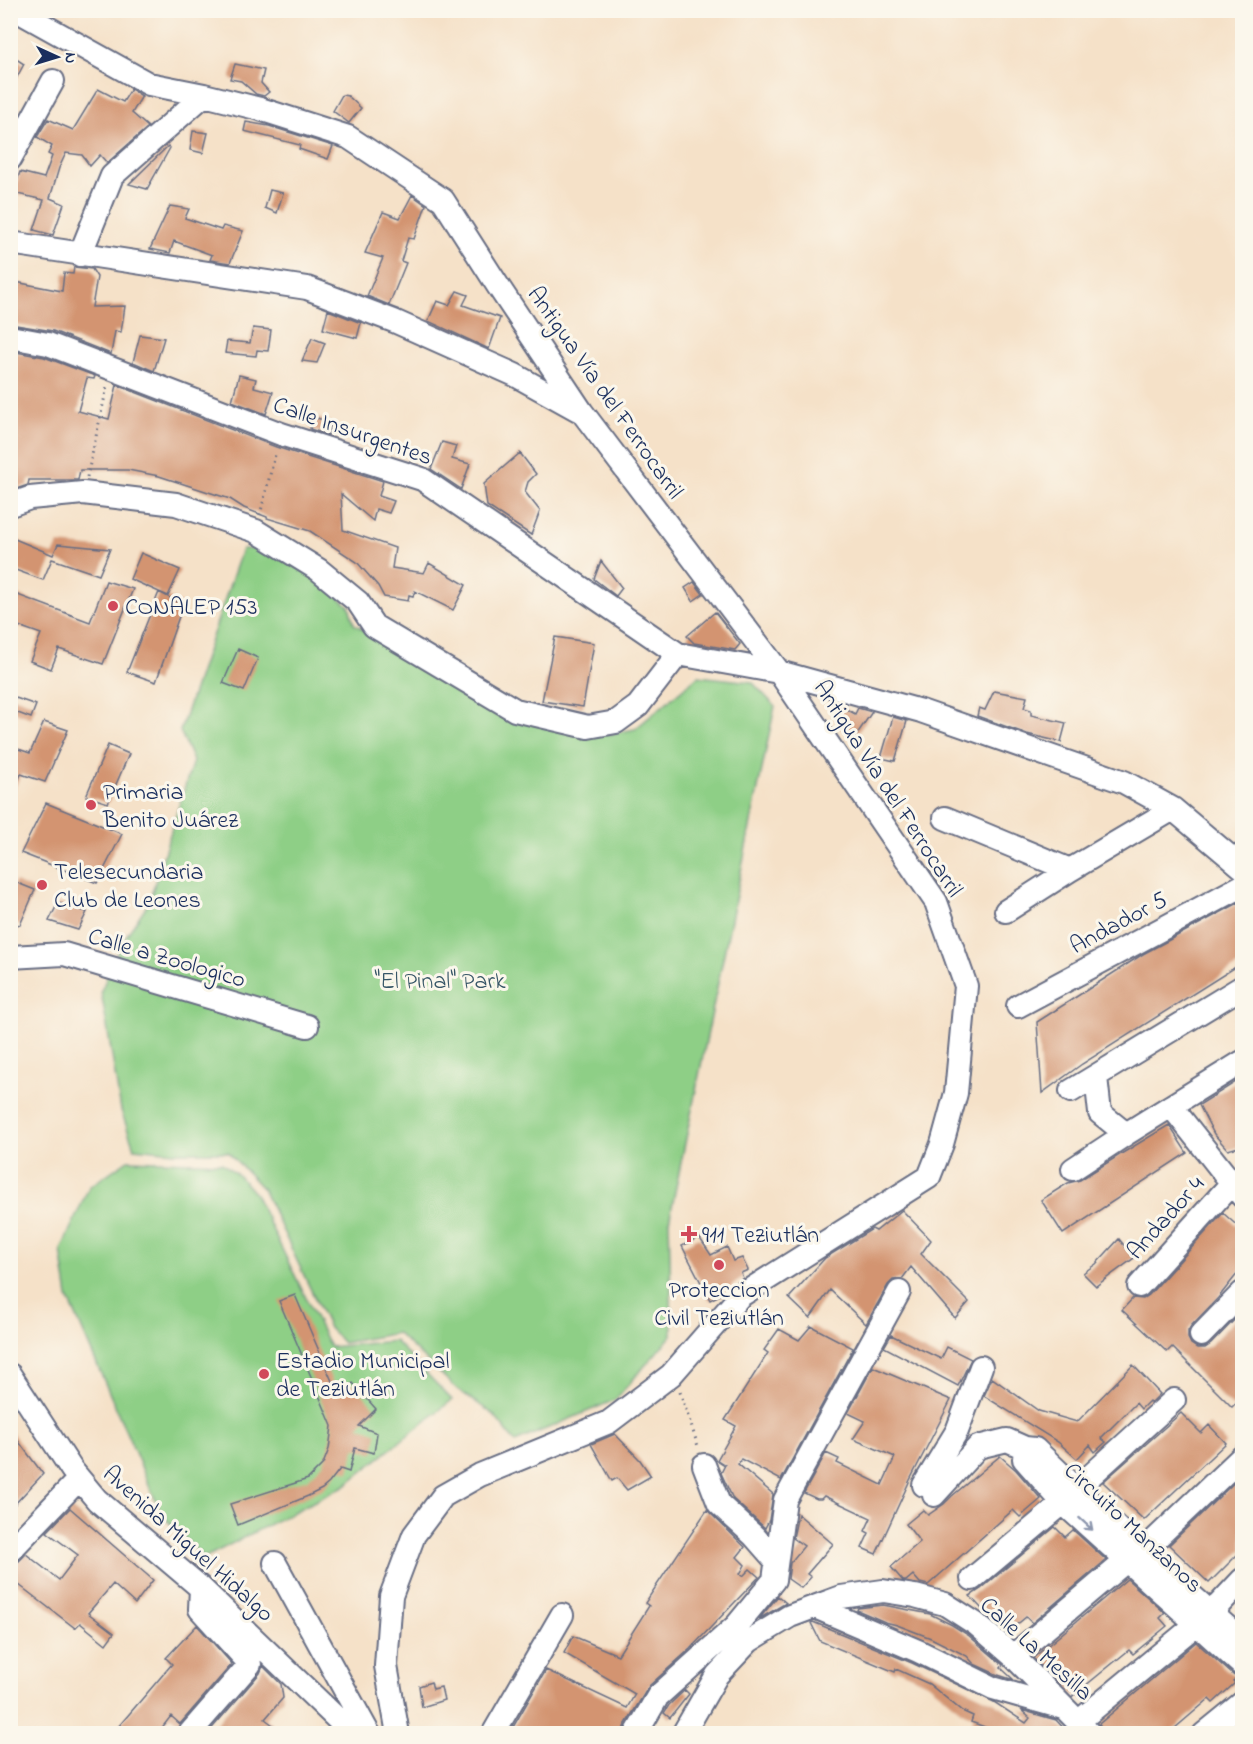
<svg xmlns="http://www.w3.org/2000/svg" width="1253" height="1744" font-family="'Indie Flower',sans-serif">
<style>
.green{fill:#8ecf86;stroke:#547f72;stroke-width:1.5}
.building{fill:#d39471}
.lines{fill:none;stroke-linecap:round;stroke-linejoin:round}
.minor-casing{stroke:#676d83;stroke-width:26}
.path{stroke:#676d83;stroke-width:3;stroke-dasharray:1.5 4.5;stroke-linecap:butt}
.minor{stroke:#fff;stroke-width:22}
.oneway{stroke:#8d97ae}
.poi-dot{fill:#d1495b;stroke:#fbf7ec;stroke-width:2}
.labels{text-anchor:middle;stroke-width:6;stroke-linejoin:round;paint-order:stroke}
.street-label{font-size:24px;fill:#1b2f5e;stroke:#fbf7ec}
.poi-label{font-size:24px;fill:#1b2f5e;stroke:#fbf7ec;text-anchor:start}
.park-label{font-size:24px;fill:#385768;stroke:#fbf7ec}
</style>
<rect width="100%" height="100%" fill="#fbf7ec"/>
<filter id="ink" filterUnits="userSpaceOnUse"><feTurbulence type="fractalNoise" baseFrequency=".0167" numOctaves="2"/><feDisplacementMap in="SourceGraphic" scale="12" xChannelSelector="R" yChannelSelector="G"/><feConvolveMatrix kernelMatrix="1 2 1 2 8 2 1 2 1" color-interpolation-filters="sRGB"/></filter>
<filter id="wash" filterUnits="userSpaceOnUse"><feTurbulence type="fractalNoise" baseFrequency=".008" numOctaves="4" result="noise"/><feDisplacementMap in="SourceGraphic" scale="24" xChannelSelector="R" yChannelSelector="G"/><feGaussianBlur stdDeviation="1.35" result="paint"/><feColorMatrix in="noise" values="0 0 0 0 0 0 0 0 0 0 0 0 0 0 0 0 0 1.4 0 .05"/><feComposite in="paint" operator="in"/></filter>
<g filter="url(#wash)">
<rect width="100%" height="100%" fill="#f5e1c8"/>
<path class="green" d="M242 549H263L315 577 349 606 354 624 488 703 610 734 635 729 698 676 752 682 775 706 669 1221 672 1335 615 1400 515 1442 493 1414 457 1389 397 1333 343 1343 329 1328 263 1189 228 1152H175L134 1148 121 1110 101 991 122 942 149 902 193 761 180 731Z
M128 1160 222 1163 239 1176 255 1194 330 1347 395 1341 452 1400 344 1486 204 1558 162 1515 68 1297 61 1250 89 1187Z"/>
<g id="blocks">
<path class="building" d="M10 55 24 64 10 90Z
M235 64 264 70 261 83 269 92 264 96 256 94 241 81 230 79Z
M98 89 123 102 131 89 142 96 132 113 148 127 107 163 100 155 90 166 82 155 66 153 59 168 50 198 64 204 53 235 34 230 44 200 13 193 20 172 44 178 52 156 48 154 52 146 37 137 48 119 73 130Z
M342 95 348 96 361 108 349 123 333 111Z
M246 122 269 126 333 146 328 159 299 149 300 145 244 131Z
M193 131 208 133 203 153 190 150Z
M168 146 170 148 147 189 129 184Z
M270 190 283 193 277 213 265 208Z
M412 195 426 205 414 239 408 238 401 261 406 263 389 305 367 296 383 258 365 253 383 212 400 218Z
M170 206 189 209 185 218 221 230 223 226 243 231 230 263 210 260 212 255 174 241 170 253 150 249Z
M74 267 92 269 97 277 92 307 125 306 121 332 115 331 111 354 53 331 10 324V281L62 291 64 273 73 274Z
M457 291 468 295 463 305 500 318 489 349 428 321 437 301 449 305Z
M328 310 361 323 357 338 323 329Z
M253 328 271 330 268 351 257 350 256 356 225 353 227 341 250 343Z
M140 335 164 338 154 371 133 362Z
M312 338 325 343 317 363 302 361Z
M10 351 44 357 95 376 94 379 87 378 78 411 109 419 117 385 276 447 383 481 379 496 394 501 389 513 376 509 373 521 341 494 343 530 395 548 392 568 424 573 429 563 466 585 453 610 415 591 413 596 409 595 408 601 384 597 378 586 357 562 310 531 267 518V517L244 508 230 499 159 476 128 470H80L78 480H29L28 485 10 491Z
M239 375 256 379 254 387 273 392 266 414 232 401Z
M313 417 331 422 328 435 310 429Z
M442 442 456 446 452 459 470 464 461 489 431 469Z
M520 453 536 474 528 482 525 492 540 511 531 535 487 506 484 484Z
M10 537 53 555 58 544 110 549 99 575 52 559 43 580 10 568Z
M141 553 180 570 168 596 130 579Z
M601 561 622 588 616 596 594 579Z
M106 581 133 589 103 664 59 649 51 669 30 661 41 634 10 623V592L90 622Z
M694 582 703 594 693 601 685 588Z
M159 592 183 605 156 682 127 672Z
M715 612 740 644 735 650 694 643 687 636Z
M555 637 594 643 583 707 542 701Z
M238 649 258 658 244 691 223 683Z
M994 691 1027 697 1024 708 1031 710V715L1066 723 1061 742 1027 734 977 716 979 708 985 710Z
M10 696 36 705 31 718 10 710Z
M839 705 855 714 858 708 872 712 855 737 840 728 843 723 833 717Z
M893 717 907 721 895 761 881 758Z
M44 722 68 730 45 782 21 774 10 799V746L30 753Z
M108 745 129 754 108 803 86 796Z
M46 803 122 834 97 883 21 853Z
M15 882 35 890 20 925 10 923V892Z
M1242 901V963L1082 1064 1042 1093 1037 1022 1143 954Z
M58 903 87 912 78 930 49 921Z
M1242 1078V1146L1228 1150 1214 1134 1199 1105Z
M1169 1125 1187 1153 1063 1234 1041 1200 1068 1183 1080 1180 1121 1154Z
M902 1210 931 1240 921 1254 969 1302 955 1318 911 1267 902 1279 893 1280 888 1285 866 1324 830 1290 810 1318 789 1298 825 1258 872 1229 876 1231Z
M1223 1213 1242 1230V1268L1218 1298 1191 1326 1188 1331V1338L1191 1344 1197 1348H1205L1211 1344 1242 1312V1397L1232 1407 1172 1347 1167 1352 1122 1310 1133 1298 1143 1299 1149 1295Z
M699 1237 711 1255 727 1247 733 1261 742 1258 748 1270 741 1273 743 1278 733 1285 726 1292 710 1300 682 1246Z
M1119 1239 1134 1258 1096 1286 1083 1273 1096 1264Z
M295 1295 338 1395 353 1383 376 1409 359 1426 377 1433 374 1453 355 1448 349 1472 340 1469 329 1483 322 1489 308 1496 238 1525 230 1504 308 1479 323 1464 329 1449 332 1426 279 1301Z
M811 1326 853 1348 781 1480 741 1459 738 1464 773 1494 769 1520 765 1528 733 1499 721 1473 725 1465 717 1460 736 1426 725 1420 768 1353 764 1350 779 1329 799 1340Z
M891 1335 941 1359 947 1347 971 1359 958 1386 884 1347Z
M1133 1365 1160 1394 1151 1403 1149 1401 1141 1409 1136 1403 1101 1438 1106 1442 1095 1452 1090 1445 1077 1459 1058 1442 984 1396 992 1378 1039 1411 1077 1422Z
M873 1367 951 1400 910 1480 876 1554 862 1548 869 1533 865 1531 871 1518 824 1496 821 1499H817L804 1493 826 1453 839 1459 837 1463 882 1485 895 1457 853 1439 865 1421 848 1413Z
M1181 1413 1201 1433 1209 1425 1226 1443 1144 1520 1103 1482Z
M10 1430 43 1474 10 1509Z
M615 1434 640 1460 651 1476 627 1490 617 1478 612 1481 591 1444Z
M1000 1456 1016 1470 1041 1499 1020 1517 1013 1510 928 1585 920 1583 913 1575 906 1581H903L891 1567 920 1542 906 1524 923 1510 928 1515 944 1504 952 1496Z
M1242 1475V1550L1209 1583 1169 1545Z
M70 1508 153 1580 135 1604 113 1584 88 1613 114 1633 106 1644 80 1623 75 1628 10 1578V1564L19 1561 26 1554 59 1580 78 1555 47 1532Z
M707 1510 745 1547 737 1557 745 1565 740 1574 743 1576 750 1569 759 1577 690 1649 649 1686 624 1727 623 1734H509L546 1670 627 1708 635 1694 564 1653 573 1636 618 1655 649 1606 645 1603Z
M798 1514 833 1544 807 1574 811 1577 801 1588 788 1579 790 1563 804 1546 793 1538Z
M1055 1527 1065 1537 1073 1530 1106 1560 1032 1623 1026 1617 1007 1633 994 1622 970 1596 981 1589Z
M1127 1579 1165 1613 1160 1618 1167 1626 1133 1654 1129 1650 1085 1686 1089 1690 1080 1698 1075 1693 1072 1697 1033 1658Z
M778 1596 786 1603 759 1619Z
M883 1605 930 1614 952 1625 968 1635 1003 1665 1001 1668 1014 1680 998 1675 974 1664 967 1656 931 1638 897 1625 885 1622 857 1610 858 1608Z
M813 1622 912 1663 994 1702 1026 1723 1030 1718 1021 1710 1056 1720 1069 1734H1004L971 1722 973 1716 962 1711 929 1684 896 1669 895 1672 820 1641 811 1623Z
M197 1625 232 1664 180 1724 171 1716 157 1734H112L172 1664 166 1658Z
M1196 1642 1233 1675 1238 1678 1233 1681 1235 1683 1213 1703 1209 1699 1168 1734H1105L1103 1732 1099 1724Z
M263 1666 281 1684 283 1698 265 1719 285 1734H207L260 1673Z
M431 1682 433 1689 441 1687 444 1700 422 1707 419 1686Z
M685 1690 689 1694 670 1718 664 1713 669 1705Z"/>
</g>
</g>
<g filter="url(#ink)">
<use href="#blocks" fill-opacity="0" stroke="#676d83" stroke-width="1.5"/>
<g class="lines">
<defs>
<path id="minor" d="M16 10 149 84 204 95 260 109 348 137 443 200 498 286 582 412 779 672 936 902 966 986 956 1093 942 1144 929 1177 740 1296 671 1375 609 1422 480 1475 443 1496 414 1535 391 1596 386 1666 398 1734
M10 159 53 81
M10 243 307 288 394 321 515 375 578 410
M80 255 112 176 204 95
M10 337 48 344 281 434 422 479 678 654
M10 505 30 498 83 493 176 504 256 531 319 570 358 602 374 626 515 710 588 727 616 722 638 706 678 654 779 672 921 711 1124 782 1173 809 1242 867
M945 818 1070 870
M1006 911 1070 870 1173 809
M10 957 64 954 307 1026
M1018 1006 1242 886
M1096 1077 1100 1113 1126 1134
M1071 1091 1242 987
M1171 1106 1242 1196
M1073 1169 1126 1134 1242 1062
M1139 1286 1231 1184
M1201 1335 1242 1293
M10 1375 72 1470 97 1500 201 1588 353 1734
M1025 1448 1024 1459 1063 1503 1242 1665
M704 1465 719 1504 754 1536 775 1560
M924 1485 957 1431 981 1367
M1076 1489 1174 1400
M934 1495 978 1447 1007 1440 1025 1448 1035 1449 1142 1552 1242 1640
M10 1551 79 1479
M1142 1552 1242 1457
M275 1563 369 1734
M972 1579 1063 1503
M815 1607 918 1651 993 1688 1063 1708
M1211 1613 1242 1580
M1013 1656 1126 1561
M1078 1722 1198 1623
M189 1734 250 1664 200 1609 201 1588
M493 1734 562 1615
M636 1734 658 1696 736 1626 774 1580 785 1500 899 1292
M683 1734 717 1675 749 1641 790 1616 841 1597 883 1591 915 1596 945 1604 976 1624 1013 1656 1090 1734
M1204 1734 1242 1703"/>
</defs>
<use href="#minor" class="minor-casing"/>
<path class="path" d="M87 477 107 387
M260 515 276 451
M680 1392 699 1449"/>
<use href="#minor" class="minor"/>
</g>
<defs><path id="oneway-shaft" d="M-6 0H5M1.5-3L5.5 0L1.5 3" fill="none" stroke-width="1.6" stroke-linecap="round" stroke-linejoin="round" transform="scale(1.5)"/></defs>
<use class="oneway" href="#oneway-shaft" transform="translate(1086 1524) rotate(42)"/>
</g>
<g class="poi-dot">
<circle cx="113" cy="606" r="6"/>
<circle cx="91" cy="805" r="6"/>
<circle cx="42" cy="885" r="6"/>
<path d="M686 1225h6v6h6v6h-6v6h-6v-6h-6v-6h6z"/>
<circle cx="719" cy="1265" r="6"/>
<circle cx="264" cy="1374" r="6"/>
</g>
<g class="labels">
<g class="street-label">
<text transform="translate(606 392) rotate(55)" y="8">Antigua Vía del Ferrocarril</text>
<text transform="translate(353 430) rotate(19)" y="8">Calle Insurgentes</text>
<text transform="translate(889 788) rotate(57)" y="8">Antigua Vía del Ferrocarril</text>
<text transform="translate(1118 922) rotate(-28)" y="8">Andador 5</text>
<text transform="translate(167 957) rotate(16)" y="8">Calle a Zoologico</text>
<text transform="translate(1165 1217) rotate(-48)" y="8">Andador 4</text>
<text transform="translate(1134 1527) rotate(43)" y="8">Circuito Manzanos</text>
<text transform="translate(189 1543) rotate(42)" y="8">Avenida Miguel Hidalgo</text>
<text transform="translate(1037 1648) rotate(42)" y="8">Calle La Mesilla</text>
</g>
<g class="poi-label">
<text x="125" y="614">CONALEP 153</text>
<text x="103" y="799">Primaria<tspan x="103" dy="28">Benito Juárez</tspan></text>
<text x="54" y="879">Telesecundaria<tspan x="54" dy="28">Club de Leones</tspan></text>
<text x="702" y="1242">911 Teziutlán</text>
<text x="719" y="1297" text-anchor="middle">Proteccion<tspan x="719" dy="28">Civil Teziutlán</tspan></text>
<text x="276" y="1368">Estadio Municipal<tspan x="276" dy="28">de Teziutlán</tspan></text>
</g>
<g class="park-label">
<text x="440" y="988">"El Pinal" Park</text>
</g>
</g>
<rect width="1253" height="1744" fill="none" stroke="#fbf7ec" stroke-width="36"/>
<g transform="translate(57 57) rotate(94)" stroke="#fbf7ec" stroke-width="4.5" paint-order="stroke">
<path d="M0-4.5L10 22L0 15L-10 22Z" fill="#1b2f5e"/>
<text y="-9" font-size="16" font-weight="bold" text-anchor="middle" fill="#1b2f5e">N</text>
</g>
</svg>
